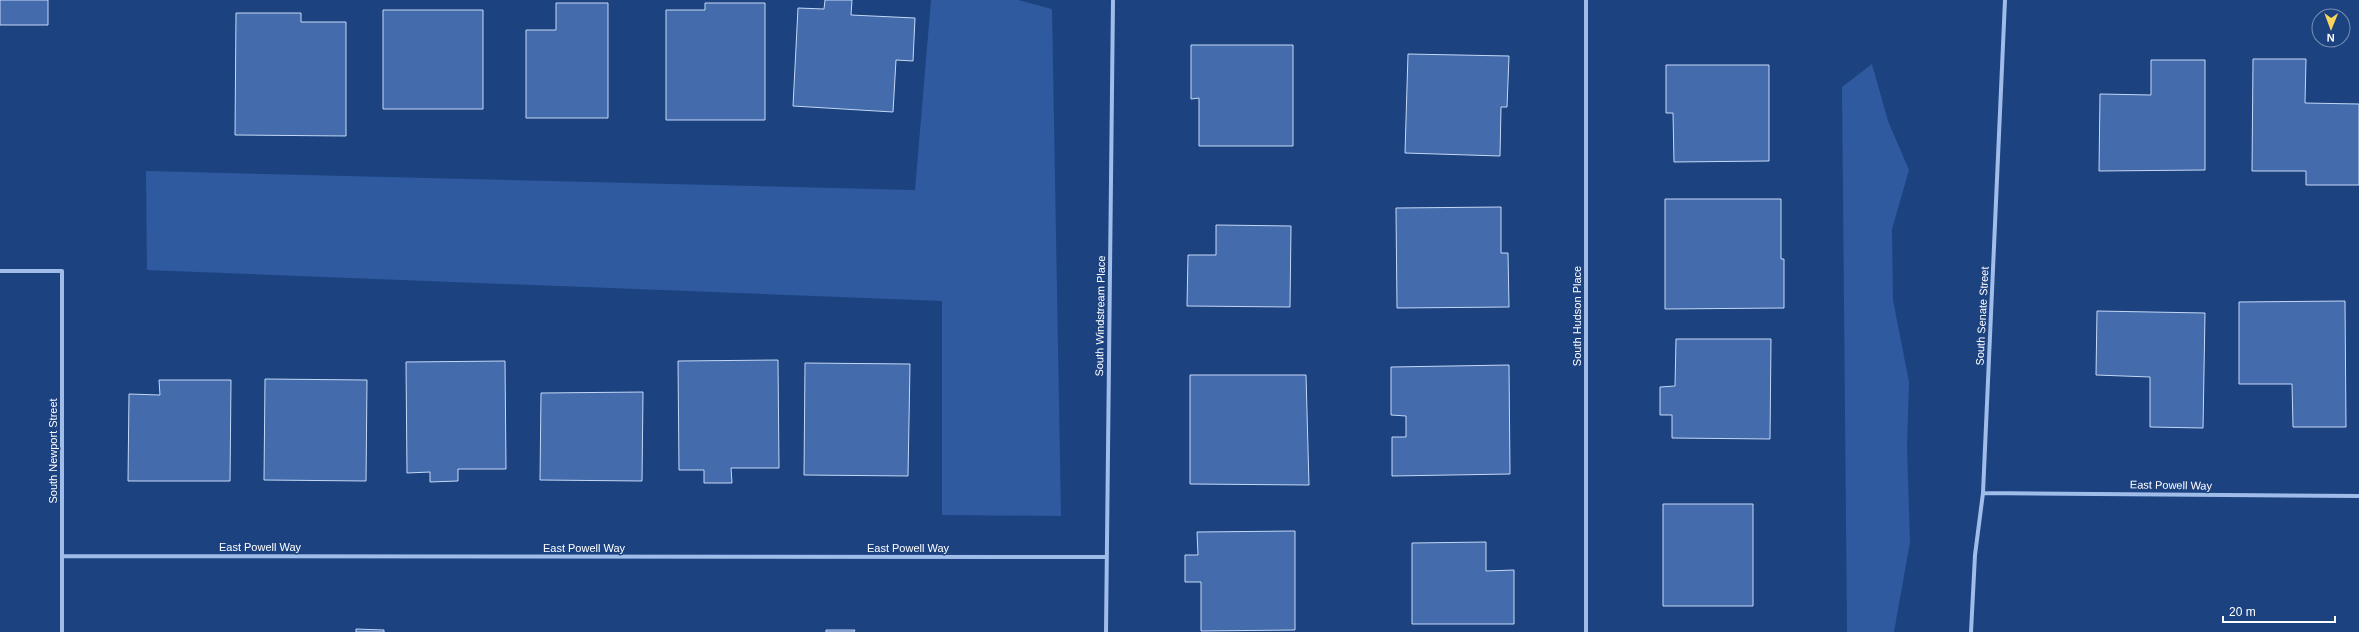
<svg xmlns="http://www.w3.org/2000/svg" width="2359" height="632" font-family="Arial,sans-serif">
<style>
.green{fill:#2f5a9f}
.building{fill:#446bab;stroke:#c4d8f7}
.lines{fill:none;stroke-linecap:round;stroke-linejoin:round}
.minor{stroke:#a0bdea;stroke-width:4}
.labels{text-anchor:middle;stroke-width:3;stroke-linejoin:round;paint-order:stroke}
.street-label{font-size:11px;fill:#fff;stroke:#1c4280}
</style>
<rect width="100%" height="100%" fill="#1c4280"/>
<path class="green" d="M931 0H1018L1052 9 1061 516 942 515V301L147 270 146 171 915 190Z
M1872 64 1888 121 1909 170 1892 229 1893 300 1909 382 1907 447 1910 542 1894 632H1847L1842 87Z"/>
<path class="building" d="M0 0H48V25H0Z
M825 0H852L851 15 915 18 913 61 896 60 893 112 793 106 798 8 824 9Z
M556 3H608V118H526V30H556Z
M705 3H765V120H666V10H705Z
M383 10H483V109H383Z
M236 13H301V22H346V136L235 135Z
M1191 45H1293V146H1199V98L1191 99Z
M1408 54 1509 56 1507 107H1501L1500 156 1405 153Z
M2253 59H2306L2305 103 2359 104V185H2306V171H2252Z
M2151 60H2205V170L2099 171 2100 94 2151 95Z
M1666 65H1769V161L1674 162 1673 113H1666Z
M1665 199H1781V259H1784V308L1665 309Z
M1501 207V253H1508L1509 307 1397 308 1396 208Z
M1216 225 1291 226 1290 307 1187 306 1188 255H1216Z
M2345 301 2346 427H2293L2292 384H2239V302Z
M2097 311 2205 313 2203 428 2150 427V377L2096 375Z
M1676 339H1771L1770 439 1672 438V415H1660V387L1675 386Z
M778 360 779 468H731L732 483H704V470H679L678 361Z
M505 361 506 469H458V481L430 482V472L407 473 406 362Z
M805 363 910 364 908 476 804 475Z
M1509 365 1510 474 1392 476V437H1406V416L1391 415V367Z
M1190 375H1306L1309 485 1190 484Z
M265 379 367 380 366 481 264 480Z
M159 380H231L230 481H128L129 394 160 395Z
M643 392 642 481 540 480 541 393Z
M1663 504H1753V606H1663Z
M1295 531V630L1201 631V582H1185V555H1198L1197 532Z
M1486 542V571L1514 570V624H1412V543Z
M356 629 384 630V632H356Z
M826 630H855L854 632H826Z"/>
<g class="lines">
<path class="minor" d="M1586 0V632
M0 271H62V632
M1983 493 2359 496
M62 556 1106 557
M1106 632 1113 0
M1971 632 1975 555 1983 493 2005 0"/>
</g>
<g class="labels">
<g class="street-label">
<text transform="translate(1100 316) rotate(-89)" y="4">South Windstream Place</text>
<text transform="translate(1577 316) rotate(-90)" y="4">South Hudson Place</text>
<text transform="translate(1982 316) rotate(-87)" y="4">South Senate Street</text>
<text transform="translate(53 451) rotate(-90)" y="4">South Newport Street</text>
<text transform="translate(2171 485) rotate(1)" y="4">East Powell Way</text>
<text x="260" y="551">East Powell Way</text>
<text x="584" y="552">East Powell Way</text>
<text x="908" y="552">East Powell Way</text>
</g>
</g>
<g transform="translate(2331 28) rotate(181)"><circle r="19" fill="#1c4280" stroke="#778eb3"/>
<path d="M0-3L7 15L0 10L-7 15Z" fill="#fad65d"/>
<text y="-6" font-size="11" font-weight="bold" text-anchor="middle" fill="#ffffff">N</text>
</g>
<path d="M2223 616v6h112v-6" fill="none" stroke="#ffffff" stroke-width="2"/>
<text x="2229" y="616" font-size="12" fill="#ffffff" stroke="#1c4280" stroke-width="3" paint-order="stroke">20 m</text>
</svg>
